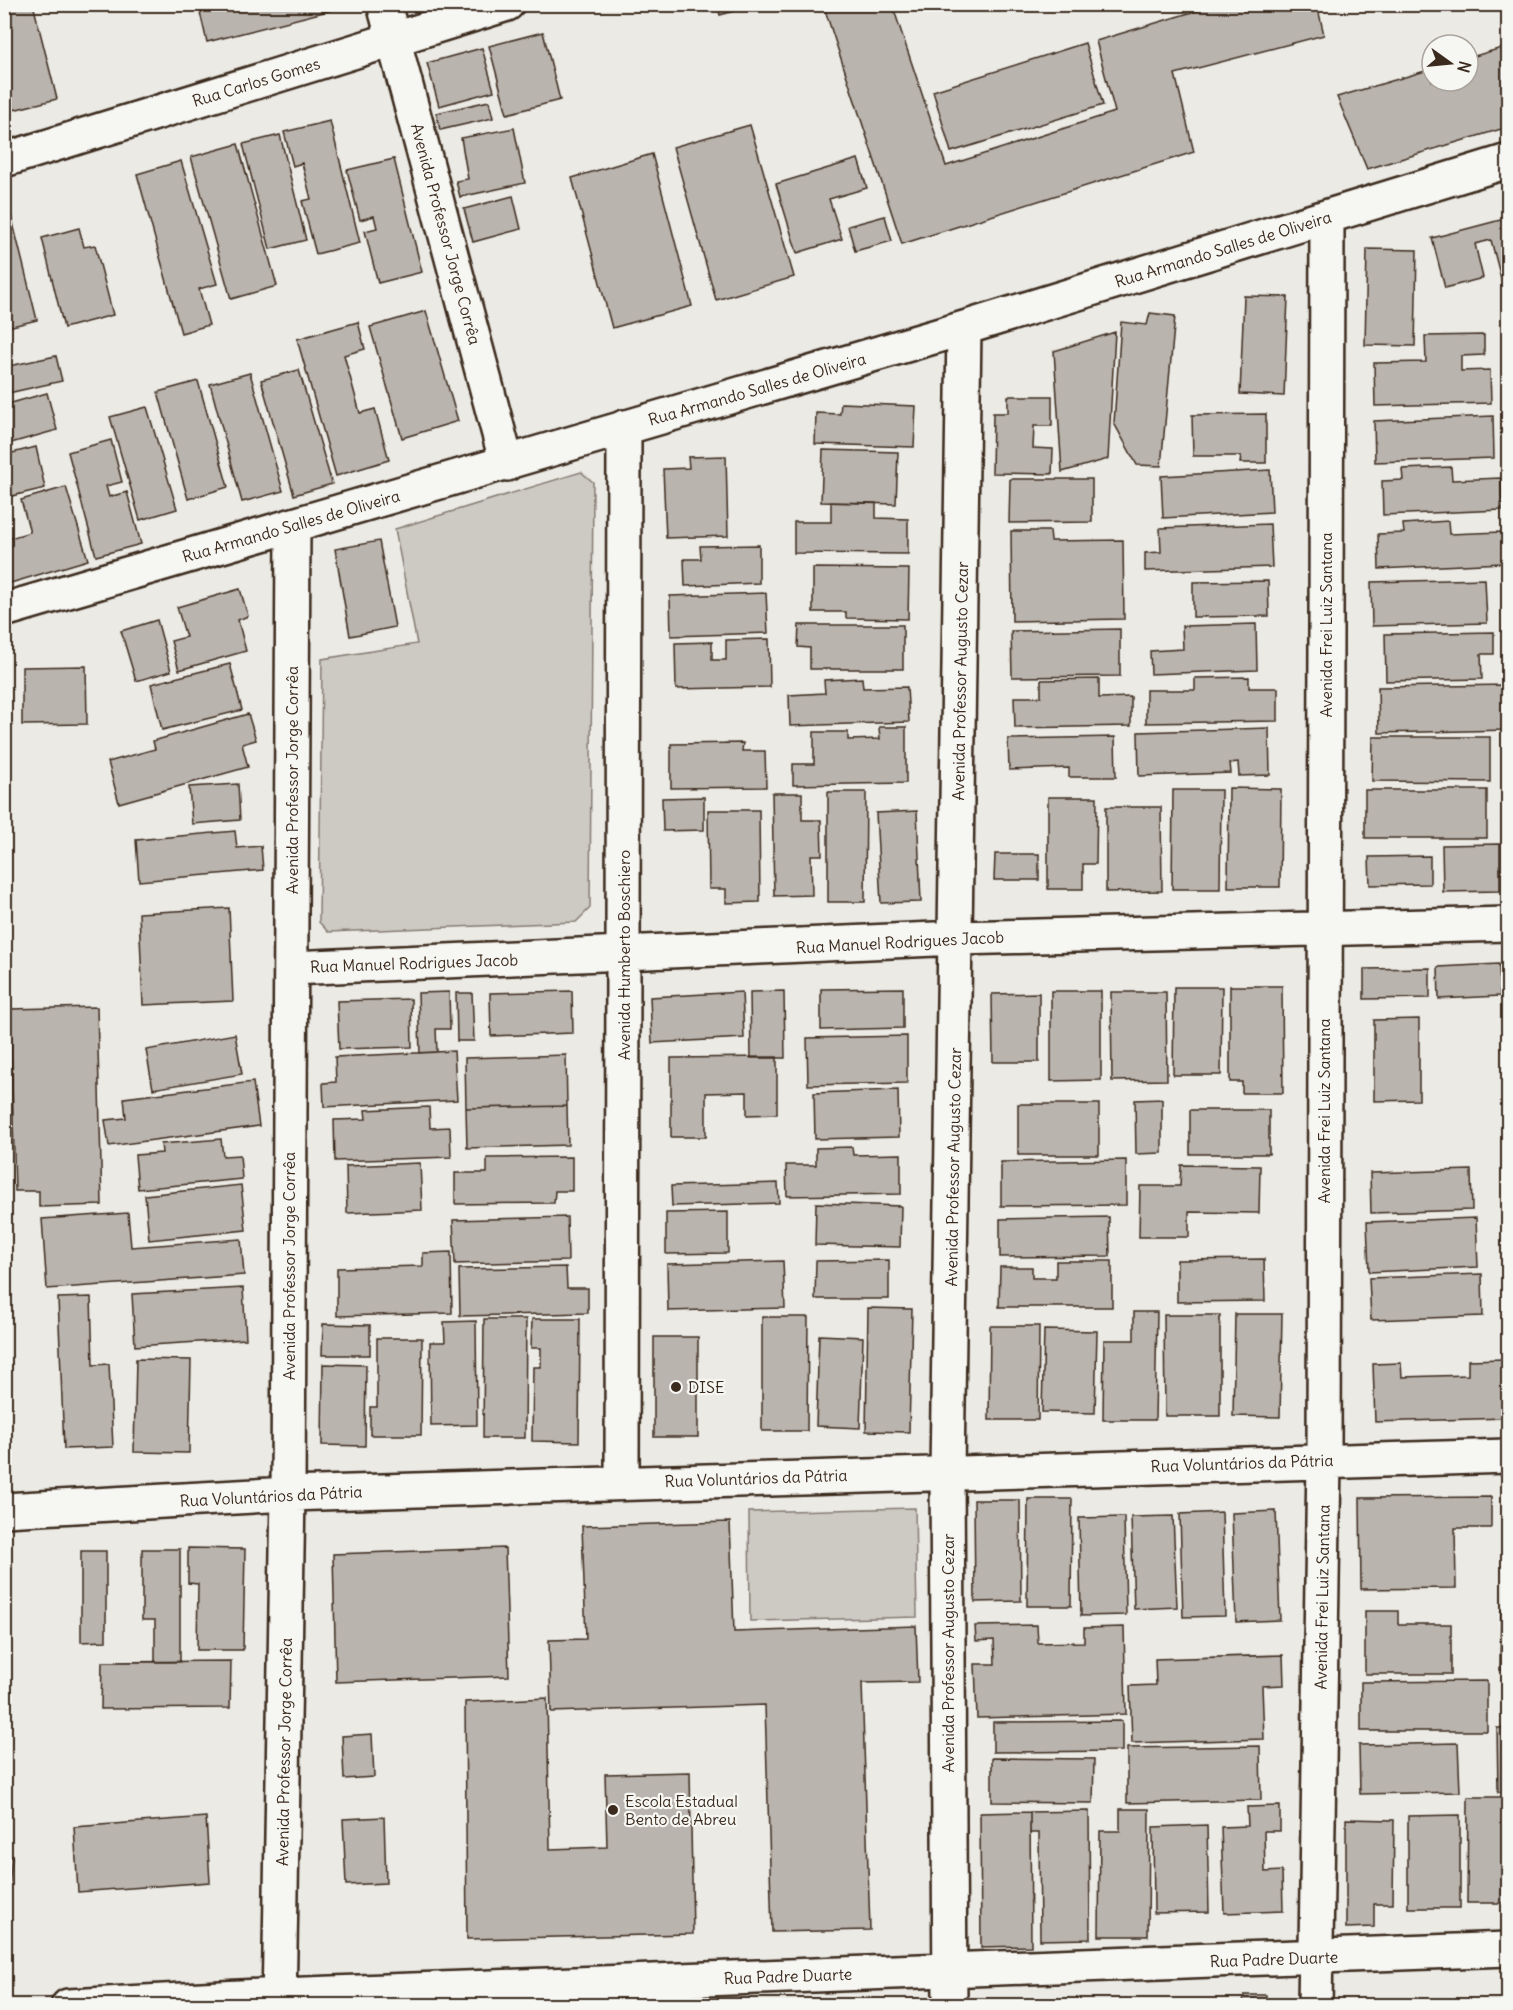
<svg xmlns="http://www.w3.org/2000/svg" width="1513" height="2010" font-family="Delius,sans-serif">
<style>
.green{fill:#cdcac4;stroke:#847a71;stroke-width:1.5}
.building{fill:#bab4ae;stroke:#3b2a1e;stroke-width:1.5}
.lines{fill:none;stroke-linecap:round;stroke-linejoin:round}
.street-casing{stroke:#3b2a1e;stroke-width:38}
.secondary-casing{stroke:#3b2a1e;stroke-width:38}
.street{stroke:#f6f6f2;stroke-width:33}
.secondary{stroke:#f6f6f2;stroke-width:33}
.poi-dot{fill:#3b2a1e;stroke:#f6f6f2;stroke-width:2}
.labels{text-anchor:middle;stroke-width:4.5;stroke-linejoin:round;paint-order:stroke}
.street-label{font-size:16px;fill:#3b2a1e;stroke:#f6f6f2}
.poi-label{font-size:16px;fill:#3b2a1e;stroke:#f6f6f2;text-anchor:start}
</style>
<rect width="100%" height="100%" fill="#ebeae5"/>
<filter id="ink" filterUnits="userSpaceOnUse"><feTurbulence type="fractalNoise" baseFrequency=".0167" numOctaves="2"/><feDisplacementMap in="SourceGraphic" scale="12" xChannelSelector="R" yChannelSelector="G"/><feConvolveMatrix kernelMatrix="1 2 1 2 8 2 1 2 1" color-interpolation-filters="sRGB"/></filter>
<g filter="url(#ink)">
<path class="green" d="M581 472 593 482 590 908 576 922 328 932 319 922 322 659 417 644 395 529Z
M915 1508 917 1617 750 1621 749 1512Z"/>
<path class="building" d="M4 4H33L57 99 9 111 4 93Z
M198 4H331L332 10 207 42Z
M717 4H758L720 15Z
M823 4H892L946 166 1115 112 1096 41 1219 4H1317L1324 35 1175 74 1194 152 902 244Z
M543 32 560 100 507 114 489 46Z
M1085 43 1103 105 951 152 933 91Z
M1508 46V127L1367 169 1337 97 1432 69V81H1468V58Z
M482 48 494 91 439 106 427 63Z
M489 101 493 118 440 130 436 113Z
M330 121 360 243 316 254 302 201 311 199 302 163 293 166 284 132Z
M750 125 794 277 716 300 673 147Z
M514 128 525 183 460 197 456 181 468 179 461 138Z
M280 135 306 240 270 249 243 144Z
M238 144 277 286 231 299 191 157Z
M652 154 692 306 612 328 572 178Z
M394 159 422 272 378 283 365 231 377 228 374 216 360 220 347 170Z
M858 159 867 188 829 199 842 239 797 253 776 184Z
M181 161 217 284 199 289 209 325 181 333 137 174Z
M513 196 521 229 473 242 464 209Z
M10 211 37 320 4 328V212Z
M885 216 892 241 855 251 848 226Z
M1508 218V285L1503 286 1491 240 1475 244 1483 278 1445 288 1432 238Z
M79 228 84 247 95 245 113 315 64 328 42 238Z
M1367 249 1417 250 1415 346 1365 345Z
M1244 296 1288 297 1284 396 1240 394Z
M426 311 458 421 402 438 370 327Z
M1150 313 1175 316 1161 466 1137 465 1114 423 1121 322 1147 325Z
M358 322 365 349 344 355 360 413 375 409 389 460 336 476 297 339Z
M1115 332 1108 459 1062 472 1054 351Z
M1484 335V355L1461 356V371L1490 370 1491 403 1375 406 1374 363 1426 362 1425 336Z
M56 356 62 381 4 394V367Z
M299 370 332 484 294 495 261 380Z
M250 373 283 491 242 502 210 384Z
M198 381 228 487 188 499 158 392Z
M47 393 57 430 4 445V405Z
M1008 396H1052V426H1034L1033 448 1053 449 1052 474 992 473 993 413H1008Z
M841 403 916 406 914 447 815 444 816 413 840 414Z
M147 407 177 509 140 520 110 417Z
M1266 414V463H1240L1241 456H1193L1192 415Z
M1493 416 1494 458 1375 462 1374 421Z
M111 440 122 482 106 486 109 497 127 492 141 544 96 556 68 452Z
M36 447 45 488 4 498V455Z
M823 450 898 452 896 504 821 502Z
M726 456 728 536 666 538 663 469 689 468 688 457Z
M1507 462H1508V514Z
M1451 467 1452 480 1501 478 1502 510 1383 515 1382 481 1403 480 1402 469Z
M1270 470 1272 512 1163 518 1161 476Z
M1010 479H1092V522L1009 523Z
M66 487 88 560 4 585V540L30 532 21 500Z
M831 502 876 503V518L908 519V554L794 553V522H831Z
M1448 521 1449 534 1502 532 1503 563 1379 569 1378 534 1404 533 1403 524Z
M1270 524 1272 567 1145 571V553L1161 552 1160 528Z
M1011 531H1050L1051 541 1123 540 1124 619 1012 621Z
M379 541 395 627 350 636 335 549Z
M759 545V583L685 586 684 559H701L700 546Z
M813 568 909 569 908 619 846 618V612H813Z
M1485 579 1487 623 1372 626 1371 582Z
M1268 581 1269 616 1193 617V582Z
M240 589 248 616 238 620 246 651 179 670 171 641 186 637 177 607Z
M766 593 768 633 671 636 670 596Z
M157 620 171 671 136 681 121 631Z
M1256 624 1257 670 1151 674 1150 651 1183 649 1182 626Z
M799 625H903V669H810V648L798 647Z
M1120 629V676L1012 677 1011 631Z
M1494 632V654H1481L1482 679 1386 681 1385 634Z
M769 639 770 687 676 689 675 643 712 642V660H726V640Z
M230 664 242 710 162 730 151 684Z
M86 666 87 724 22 725V667Z
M1249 677V688H1278V721L1146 723V690H1195V678Z
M862 678 863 688 907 687 909 722 790 726 789 695 825 693 824 680Z
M1099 679V698L1131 697V726L1015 728 1014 697H1041V680Z
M1508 685V730L1379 733 1378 687Z
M248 714 256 740 242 744 248 767 119 803 108 762 155 749 153 741Z
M879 727H906V783L793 785V764H814V732H848V740L880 739Z
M1269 728 1270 775 1239 776 1238 762 1230 763 1231 773 1139 776 1138 732Z
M1115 737 1116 777H1069V768L1009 770 1008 739Z
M1373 737H1490V782L1372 781Z
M743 743 742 751H765L766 787 671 788V744Z
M238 784 240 820 192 824 189 787Z
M1229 788 1281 789 1280 887H1228Z
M1173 790H1221L1220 889H1172Z
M1365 790H1487V838H1365Z
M828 792H866L865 902H828Z
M772 793H802V820H821L822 855H811L812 895 774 896Z
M704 797V830L663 831 662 798Z
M1048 797H1097L1096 864H1083V889H1048Z
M1106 807H1161L1162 891 1106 892Z
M708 810H759L760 902 726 903V889H709Z
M917 811 921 902 881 903 876 813Z
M235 831 237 848 261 846 263 870 139 881 136 840Z
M1500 844V891L1443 892 1442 845Z
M995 854H1039V880H994Z
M1430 856V884L1370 885 1369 857Z
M229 908 233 1001 143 1005 139 913Z
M1499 964 1500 996 1439 999 1438 967Z
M1430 968V998L1364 999V969Z
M1230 986H1282L1283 1093H1242V1082H1230Z
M1174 987H1222L1221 1075H1173Z
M903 988V1028L821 1030V989Z
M572 991 573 1033 491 1036 490 993Z
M784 991 785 1058H751L750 992Z
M1051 991H1101V1080L1051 1081Z
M449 992 450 1029H436L437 1052 420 1053 418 993Z
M742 992 744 1038 652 1043 650 997Z
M1111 992H1166L1167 1080 1112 1081Z
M456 993H472L474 1041H457Z
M1039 993V1062H993L992 994Z
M411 999 412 1047 339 1049 337 1001Z
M97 1007 102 1205 39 1207V1191H15L10 1009Z
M1419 1019V1100L1374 1101V1020Z
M235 1034 242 1074 153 1089 146 1050Z
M907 1036V1083L808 1085 807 1038Z
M1506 1045H1508V1156H1507Z
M454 1051 457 1100 324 1107 323 1083 336 1082 335 1057Z
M566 1055 567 1106 466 1108 465 1058Z
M777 1057V1114L747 1115V1092L706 1093V1137H671V1058Z
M253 1082 259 1126 109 1146 105 1120 126 1118 124 1098Z
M898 1090 899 1137 815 1139 814 1093Z
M1162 1099V1153L1136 1154 1135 1100Z
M1018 1104H1099V1155H1018Z
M567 1106 568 1145 467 1148 466 1108Z
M429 1107 430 1128 450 1127 451 1157 335 1161 334 1120 366 1119 365 1110Z
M1190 1110H1269V1154H1190Z
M221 1139 223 1156 240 1155 242 1179 138 1189 135 1155 162 1153 161 1144Z
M852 1147 853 1155 901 1154V1194L787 1196 786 1165H816V1148Z
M572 1157V1191H555L554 1203 455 1204V1173H487V1158Z
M1126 1160V1205L1001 1206V1162Z
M420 1163 422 1210 347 1213 346 1166Z
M1181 1165 1260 1166 1259 1213 1189 1212V1237H1139L1140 1186H1180Z
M1471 1170 1472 1210 1371 1213 1370 1173Z
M778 1183 779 1203 672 1206 671 1186Z
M241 1185 246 1230 149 1240 145 1195Z
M816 1203 901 1206 900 1247 815 1245Z
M728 1212V1253L666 1254V1213Z
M128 1213 131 1247 241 1239 244 1275 47 1289 42 1219Z
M567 1217 568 1261 455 1264 453 1220Z
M1109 1217 1110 1256 1000 1257V1219Z
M1476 1218 1478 1267 1369 1272 1367 1222Z
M451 1252 452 1313 337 1316V1268L423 1266V1253Z
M1264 1259 1265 1301 1177 1302V1260Z
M889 1260V1299H815L816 1261Z
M783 1261 785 1308 668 1311 667 1264Z
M1056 1261H1112V1307H999L1000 1267H1032V1278H1056Z
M566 1267 567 1288H588V1313L460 1316 459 1269Z
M1482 1274 1483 1316 1371 1320 1369 1278Z
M243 1288 246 1339 135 1346 132 1294Z
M91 1297 93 1365 109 1364 113 1447 64 1449 58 1298Z
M868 1308 912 1309 909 1432 866 1431Z
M1134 1312H1157L1155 1420H1103L1104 1340H1134Z
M1235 1314H1282L1280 1417 1233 1416Z
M1164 1315H1220V1416H1165Z
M762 1317H808L807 1431H762Z
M484 1319H526L525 1438H483Z
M532 1319H580L579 1442 532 1441 533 1367H541V1348H531Z
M476 1321 477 1425 431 1426 430 1342H445L444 1322Z
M323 1324 370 1325V1355H322Z
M990 1326H1039L1038 1420H989Z
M1044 1330 1097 1331 1095 1413 1042 1412Z
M819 1335 863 1337 860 1428 816 1426Z
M654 1337H698V1437H654Z
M377 1338H422L421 1435H370V1407H377Z
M136 1359 191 1360 189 1453 134 1452Z
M1504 1359 1506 1418 1375 1422 1373 1364 1401 1363 1402 1377 1468 1375V1360Z
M323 1364 366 1365 365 1446 322 1445Z
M1491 1497V1528H1455L1456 1588 1361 1589 1360 1498Z
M1028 1499H1072L1071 1606H1027Z
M974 1500H1020L1021 1601 975 1602Z
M1276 1511 1280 1620 1236 1622 1232 1513Z
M1222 1512 1225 1616 1183 1617 1180 1514Z
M1173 1516 1177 1607 1134 1609 1131 1517Z
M1124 1517 1126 1615 1081 1616 1079 1518Z
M730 1522 734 1632 916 1626 918 1682 862 1683 870 1930 772 1932 765 1705 551 1712 549 1640 586 1639 582 1526Z
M188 1548 245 1549 243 1650H197L198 1584 188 1583Z
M505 1548 509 1676 336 1682 333 1554Z
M142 1549H180V1662H155V1620H142Z
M81 1551H106V1641L81 1642Z
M1365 1611H1398V1624H1451V1674H1365Z
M1501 1611 1508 1612V1670H1500Z
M1037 1625 1038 1643 1084 1642V1628L1124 1627 1126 1714 977 1718 975 1664H995L994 1640 976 1641 975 1626Z
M1283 1655 1284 1685 1262 1686 1264 1739 1132 1743 1130 1686 1156 1685 1155 1659Z
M231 1661 230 1708 101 1709 102 1662Z
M1487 1681V1731H1361V1682Z
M547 1698 550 1849 607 1847 605 1774 690 1772 693 1934 467 1939 465 1702Z
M1122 1721V1751L993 1752V1722Z
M1497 1728H1508V1792H1498Z
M372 1734 374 1777 344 1779 342 1736Z
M1458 1743 1460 1792 1360 1794 1359 1745Z
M1260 1746 1261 1800 1127 1803V1748Z
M992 1758 1094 1759 1093 1803 992 1802Z
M1468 1797H1508V1903H1467Z
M1280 1806V1831H1264L1265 1872 1282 1871 1283 1911 1224 1913 1221 1827 1248 1826 1247 1807Z
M1120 1809H1149L1148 1936H1099L1100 1831H1120Z
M1089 1811 1090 1939 1040 1940 1039 1833H1030V1812Z
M1030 1812 1031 1946 981 1947 980 1813Z
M1460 1815V1908H1408V1816Z
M206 1817 210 1882 78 1892 74 1827Z
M384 1817 386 1883 346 1885 343 1819Z
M1346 1819 1394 1820 1393 1904H1374V1927L1346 1928Z
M1207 1825 1209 1912 1154 1913 1153 1827Z
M4 1857H12L4 1942Z
M1244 1995H1266L1265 2006H1243Z"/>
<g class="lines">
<defs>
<path id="street" d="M384 4 507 464
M4 610 964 328 1508 161
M292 968 957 938 1508 924
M622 1482 624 427
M4 1510 288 1494 1508 1456
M68 2006 280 1995 1508 1949
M279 2006 288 1494 293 526
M950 2006 947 1471 964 328
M1315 2006 1324 1460 1327 217"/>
<path id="secondary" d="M4 160 507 4"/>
</defs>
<use href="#street" class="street-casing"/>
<use href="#secondary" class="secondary-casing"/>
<use href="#street" class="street"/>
<use href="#secondary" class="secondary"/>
</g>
</g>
<g class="poi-dot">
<circle cx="676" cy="1387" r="6"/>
<circle cx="613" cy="1810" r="6"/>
</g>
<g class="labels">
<g class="street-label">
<text transform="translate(256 82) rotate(-17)" y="6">Rua Carlos Gomes</text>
<text transform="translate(446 234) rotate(75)" y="6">Avenida Professor Jorge Corrêa</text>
<text transform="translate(1223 249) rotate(-17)" y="6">Rua Armando Salles de Oliveira</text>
<text transform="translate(757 389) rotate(-16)" y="6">Rua Armando Salles de Oliveira</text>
<text transform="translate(291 526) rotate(-16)" y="6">Rua Armando Salles de Oliveira</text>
<text transform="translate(1326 625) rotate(-90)" y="6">Avenida Frei Luiz Santana</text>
<text transform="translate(960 681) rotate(-89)" y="6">Avenida Professor Augusto Cezar</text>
<text transform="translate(292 780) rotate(-90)" y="6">Avenida Professor Jorge Corrêa</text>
<text transform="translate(900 942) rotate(-3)" y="6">Rua Manuel Rodrigues Jacob</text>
<text transform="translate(624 955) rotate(-90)" y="6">Avenida Humberto Boschiero</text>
<text transform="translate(414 963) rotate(-2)" y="6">Rua Manuel Rodrigues Jacob</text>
<text transform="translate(1324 1111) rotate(-90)" y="6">Avenida Frei Luiz Santana</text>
<text transform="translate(953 1167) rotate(-89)" y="6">Avenida Professor Augusto Cezar</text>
<text transform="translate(289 1266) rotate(-90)" y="6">Avenida Professor Jorge Corrêa</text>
<text transform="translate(1242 1463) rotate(-2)" y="6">Rua Voluntários da Pátria</text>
<text transform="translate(756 1478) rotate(-2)" y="6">Rua Voluntários da Pátria</text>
<text transform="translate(271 1496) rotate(-3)" y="6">Rua Voluntários da Pátria</text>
<text transform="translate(1322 1597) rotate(-89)" y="6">Avenida Frei Luiz Santana</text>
<text transform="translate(948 1653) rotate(-90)" y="6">Avenida Professor Augusto Cezar</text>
<text transform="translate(284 1752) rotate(-89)" y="6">Avenida Professor Jorge Corrêa</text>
<text transform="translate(1274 1959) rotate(-2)" y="6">Rua Padre Duarte</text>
<text transform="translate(788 1976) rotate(-2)" y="6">Rua Padre Duarte</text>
</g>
<g class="poi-label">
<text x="688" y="1393">DISE</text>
<text x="625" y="1807">Escola Estadual<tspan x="625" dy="18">Bento de Abreu</tspan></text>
</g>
</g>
<rect width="1513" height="2010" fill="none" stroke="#f6f6f2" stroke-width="24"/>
<rect x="12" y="12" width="1489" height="1986" fill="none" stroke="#3b2a1e" stroke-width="2" filter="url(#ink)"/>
<g transform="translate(1450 63) rotate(105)"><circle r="28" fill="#f6f6f2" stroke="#aba49d" stroke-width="1.5"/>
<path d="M0-4.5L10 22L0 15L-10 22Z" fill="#3b2a1e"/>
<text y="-9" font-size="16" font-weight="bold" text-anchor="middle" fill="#3b2a1e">N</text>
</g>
</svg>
